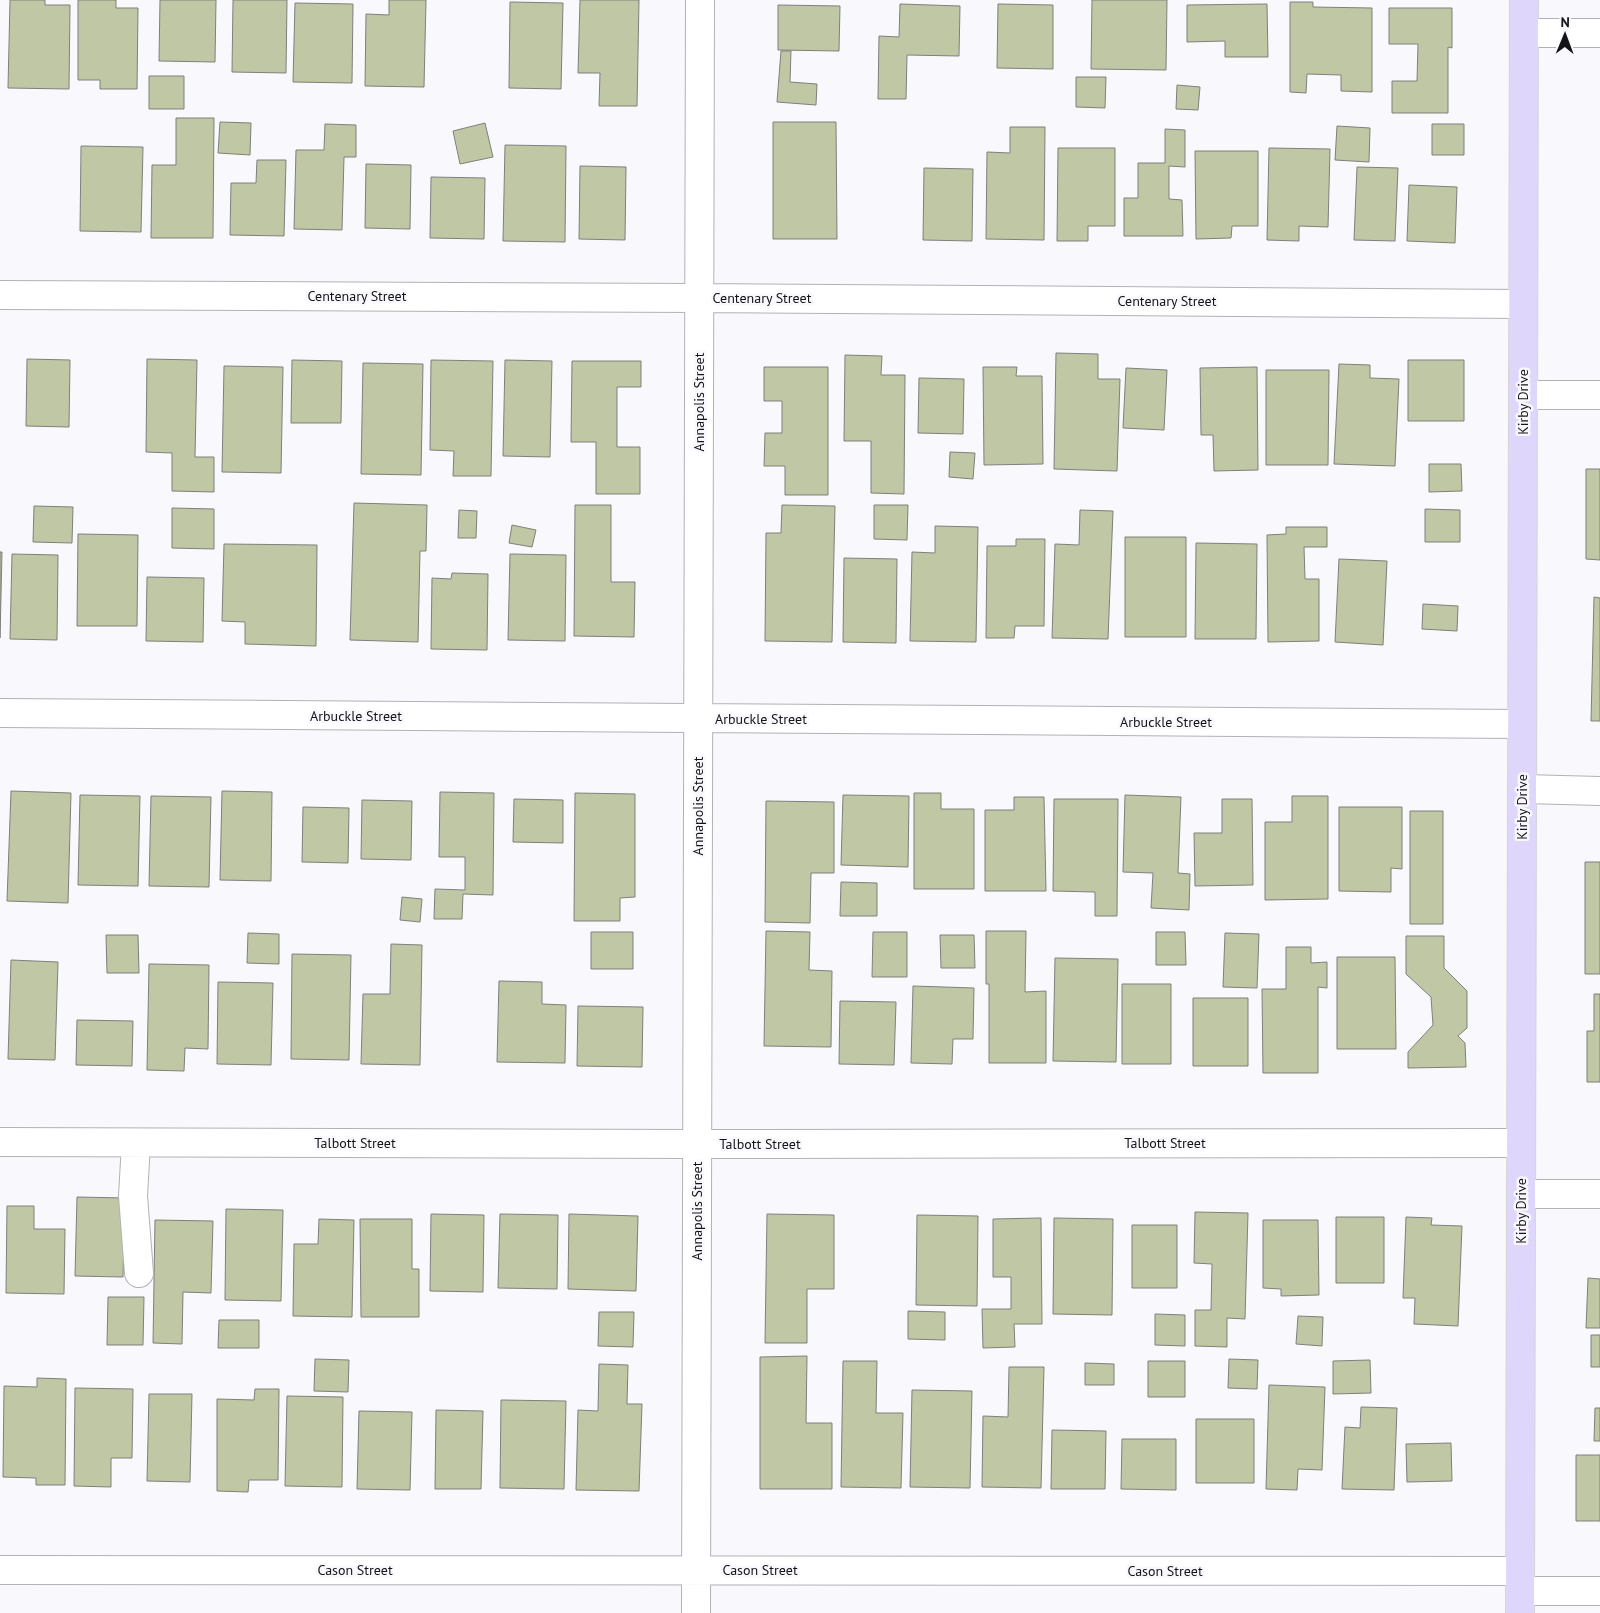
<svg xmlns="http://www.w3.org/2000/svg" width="1600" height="1613" font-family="'PT Sans',sans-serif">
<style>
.building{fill:#c0c7a4;stroke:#7f807c}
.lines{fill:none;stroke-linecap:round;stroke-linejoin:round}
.minor-casing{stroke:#b2b1b7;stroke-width:30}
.major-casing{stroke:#d5d5d5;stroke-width:30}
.minor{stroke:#fff;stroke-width:28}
.major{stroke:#ded6fb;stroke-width:28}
.labels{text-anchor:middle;stroke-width:5;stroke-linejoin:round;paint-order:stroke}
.street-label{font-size:14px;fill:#141315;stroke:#f9f8fd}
</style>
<rect width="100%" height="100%" fill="#f9f8fd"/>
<path class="building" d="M10 0H45V5H70L69 89 8 88Z
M78 0H116V8H138L137 89H100V80H78Z
M160 0H216L215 62 159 61Z
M233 0H287L286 73 232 72Z
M389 0H426L424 87 365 86 366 14 389 15Z
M580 0H639L637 106H599L600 73H578Z
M1092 0H1167L1166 70 1091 69Z
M510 2 563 3 561 89 509 88Z
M1290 2H1313V7L1372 8V92L1341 91V75L1307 74 1306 93 1290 92Z
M295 3 353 4 352 83 293 82Z
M900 4 960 6 959 56 907 55 906 99H878L879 36 899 37Z
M998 4 1053 5V69L997 68Z
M1267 4 1268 57H1225V41L1187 42V5Z
M778 5 840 6 839 51 778 50Z
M1389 8H1452V48L1448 47V113H1392V81H1417L1418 44H1389Z
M781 51H791L790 82 817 84 816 105 777 102Z
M149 76H184V109H149Z
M1076 77H1106L1105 108 1076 107Z
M1177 85 1200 87 1198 110 1176 109Z
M176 118H214L213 238H151L152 165H176Z
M220 122 251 123 250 155 218 153Z
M773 122H836L837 239H773Z
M485 123 493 157 460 164 453 131Z
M325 124 356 125V157H344L342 230 294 229 296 150H324Z
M1432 124H1464V155H1432Z
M1337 126 1370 128 1369 162 1335 160Z
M1010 127H1045L1044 240 986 239 987 152 1010 153Z
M1165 129 1185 130V167L1169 166V199L1182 200 1183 236H1124V198H1138V163H1165Z
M505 145 566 146 565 242 503 241Z
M81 146 143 147 141 232 80 231Z
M1058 148H1115V226H1088V241H1057Z
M1269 148 1330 149 1328 227 1299 226V241L1267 240Z
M1195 151H1258V226H1232L1231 238 1196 239Z
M257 160H286L284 236 230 235 231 183H256Z
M366 164 411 165 410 229 365 228Z
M580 166 626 167 625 240 579 239Z
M1357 167 1398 168 1395 241 1354 240Z
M924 168 973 169 972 241 923 240Z
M431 177 485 178 484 239 430 238Z
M1409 185 1457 187 1455 243 1407 241Z
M1056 353 1098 354V379H1120L1117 471 1054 469Z
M845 355 882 356 881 375H905L904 494 871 493V441H844Z
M27 359 70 360 69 427 26 426Z
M147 359 197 360 195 457H214V492L172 491V453L146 452Z
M292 360 342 361 341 423H291Z
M431 360 493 361 491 476H453L454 451 430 450Z
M505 360 552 361 550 457 503 456Z
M1408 360H1464V421H1408Z
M572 361H641V387H617V447H640V494H596V442H571Z
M363 363 423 364 421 475 361 474Z
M1339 364 1370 365V378L1399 379 1395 466 1334 464Z
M224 366 283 367 281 473 222 472Z
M764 367H828V495H785V466H764L765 433H782V401H764Z
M983 367H1017L1016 376H1042L1043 464 984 465Z
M1257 367 1258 470 1214 471 1213 435H1201L1200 368Z
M1126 368 1167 370 1164 430 1123 428Z
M1266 370H1329L1328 465H1266Z
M919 378 964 379 963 434 918 433Z
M950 452 975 453 973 479 949 477Z
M1429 464H1461L1462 491 1429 492Z
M1586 469H1600V560L1586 559Z
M354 503 427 505 426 551H420L418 642 350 640Z
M575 505H611V582H635L634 637 574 636Z
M782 505 835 506 832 642 765 641 766 533H781Z
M874 505H908L907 540 874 539Z
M34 506 73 507 72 543 33 542Z
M172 508 214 509V549L172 548Z
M1425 509 1460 510V542H1425Z
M459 510 477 511 476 538H458Z
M1080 510 1113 511 1108 639 1052 638 1055 544 1079 545Z
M512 525 536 530 532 547 509 543Z
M935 526 978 527 976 642 910 641 912 552 935 553Z
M1286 527H1327V547H1304L1305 579H1319V641L1268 642 1267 535 1286 534Z
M78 534 138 535 137 626H77Z
M1125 537H1186V637H1125Z
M1016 539H1045L1044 626H1015L1014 638H986L987 546H1016Z
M1196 543 1257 544 1256 639H1195Z
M224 544 317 545 316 646 245 644V622L222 621Z
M0 552H2L0 638Z
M12 554 58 555 57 640 10 639Z
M510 554 566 555 565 641 508 640Z
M844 558 897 559 896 643 843 642Z
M1339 559 1387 561 1383 645 1335 642Z
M452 573 488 574 487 650 431 649 432 578 451 579Z
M147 577 204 578 203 642 146 641Z
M1594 597 1600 598V721H1591Z
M1423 604 1458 606 1457 631 1422 629Z
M11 791 71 793 68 903 7 901Z
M222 791 272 792 271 881 220 880Z
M440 792 494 793 493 895 463 894 462 919H434L435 889 465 890V857H439Z
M575 793 635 794V897L620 898V921H574Z
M914 793H941V809H974V889H914Z
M80 795 140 796 138 886 78 885Z
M843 795 909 796 908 867 841 865Z
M1125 795 1181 797 1178 873 1190 874 1189 910 1151 908 1153 873 1123 872Z
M151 796 211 797 209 887 149 886Z
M1292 796H1328V899L1265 900V822H1292Z
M1014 797H1044L1046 891H985V810H1014Z
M514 799 563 800V843L513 842Z
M1054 799H1118L1117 916H1095V892L1053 891Z
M1222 799H1252L1253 885 1195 886 1194 833H1222Z
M362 800 412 801 411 860 361 859Z
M766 801 834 802V873H811L810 923 765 922Z
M303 807 349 808 348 863 302 862Z
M1339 807H1402V869L1391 868V892L1339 891Z
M1410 811H1443V924H1410Z
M1585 862H1600V974H1585Z
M841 882 877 883V916H840Z
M402 897 422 899 420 922 400 920Z
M766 931 810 932 809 970 832 971 831 1047 764 1046Z
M986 931H1026L1025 992 1046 991V1063H989V984H986Z
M591 932H633V969H591Z
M873 932H907V977H872Z
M1156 932H1185L1186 965H1156Z
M248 933 279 934V964L247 963Z
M1225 933 1259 934 1257 988 1223 987Z
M106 935H138L139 973H107Z
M940 935H974L975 968H941Z
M1406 936H1444V968L1467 991V1028L1458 1036 1465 1043 1466 1067 1408 1068V1052L1433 1025 1431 997 1406 974Z
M391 944 422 945 420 1065 361 1064 363 994H390Z
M1286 947H1311V963L1327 962V988L1318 987V1073H1263L1262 989H1286Z
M292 954 351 955 349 1060 291 1059Z
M1337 957H1395L1396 1049H1337Z
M1055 958 1118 959 1116 1062 1053 1061Z
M11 960 58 962 55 1060 8 1059Z
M149 964 209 965 208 1049 185 1048 184 1071 147 1070Z
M499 981 542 982V1004L566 1005 565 1063 497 1062Z
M218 982 273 983 271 1065 217 1064Z
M1122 984H1171V1064H1122Z
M913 986 974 988 973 1039H953L952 1064 911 1063Z
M1594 994H1600V1082H1587V1031H1594Z
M1193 998H1248V1066H1193Z
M840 1001 896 1002 894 1065 839 1064Z
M578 1006 643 1007 642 1067 577 1066Z
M77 1020 133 1021 132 1066 76 1065Z
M77 1197 125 1198 123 1277 75 1276Z
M7 1206H34V1229H65L64 1294 6 1293Z
M226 1209 283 1210 281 1301 225 1300Z
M1195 1212 1248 1213 1245 1319 1227 1318V1347L1195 1346V1310H1211L1212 1264 1194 1263Z
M431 1214 484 1215 483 1292 430 1291Z
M500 1214 558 1215 557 1289 498 1288Z
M569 1214 638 1216 636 1291 568 1289Z
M767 1214 834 1215V1289H807V1343H765Z
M917 1215 978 1216 977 1306 916 1305Z
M1336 1217H1384V1283H1336Z
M1406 1217 1432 1218 1431 1225 1462 1226 1458 1326 1414 1324 1415 1298H1403Z
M1041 1218 1042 1324H1014L1015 1347 983 1348 982 1309H1011V1277H993V1219Z
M1054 1218 1113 1219 1112 1315 1053 1314Z
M319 1219 354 1220 352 1317 293 1316 294 1244H318Z
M360 1219H412V1269H419V1317H361Z
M155 1220 213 1221 211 1293 183 1292 182 1344 153 1343Z
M1263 1220H1318L1319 1295 1281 1296V1289L1263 1288Z
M1132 1225H1177V1288H1132Z
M1588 1278 1600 1279V1328H1586Z
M108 1297H144L143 1345H107Z
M908 1311 945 1312V1340L908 1339Z
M599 1312H634L633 1347 598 1346Z
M1155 1314 1185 1315V1346L1155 1345Z
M1298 1316 1323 1317 1322 1346 1296 1344Z
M219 1320H259V1348H218Z
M1591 1335H1600V1367H1591Z
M807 1356 806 1423H832V1489H760V1357Z
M315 1359 349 1360 348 1392 314 1391Z
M1229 1359 1258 1360 1257 1389 1228 1388Z
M1370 1360 1371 1393 1333 1394V1361Z
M843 1361H877L876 1413H903L901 1488 841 1487Z
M1148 1361H1185V1397H1148Z
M1085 1363 1114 1364V1385H1085Z
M599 1364 628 1365 627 1404H642L639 1491 576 1490 578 1410 598 1411Z
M1009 1367H1044L1041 1488 982 1487 983 1416 1008 1417Z
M37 1378 66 1379 65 1485H36V1478L3 1477 4 1386 37 1387Z
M1269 1385 1325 1387 1322 1470 1298 1469 1297 1490 1266 1489Z
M75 1388 133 1389 132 1458H111V1487L74 1486Z
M255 1389H279L278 1480H249L248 1492 217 1491V1399L254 1400Z
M912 1390 972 1391 970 1488 910 1487Z
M149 1394H192L190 1482 147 1481Z
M287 1396 343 1397 342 1487 285 1486Z
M501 1400 566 1401 564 1489 500 1488Z
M1361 1407 1397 1408 1394 1490 1342 1489 1345 1427 1360 1428Z
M1595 1408H1600V1441H1594Z
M436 1410 483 1411 481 1489H435Z
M359 1411 412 1412 410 1490 357 1489Z
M1196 1419H1254V1483H1196Z
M1052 1430 1106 1431 1105 1489H1051Z
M1122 1439H1176V1490L1121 1489Z
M1451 1443 1452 1481 1407 1482 1406 1444Z
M1576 1455H1600V1521H1576Z"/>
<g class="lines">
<defs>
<path id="minor" d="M1525 33H1600
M0 295 699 298 1523 304
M1523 395H1600
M0 713 1522 724
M1522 789 1600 791
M0 1142 697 1144 1521 1143
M136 1143 133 1196 139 1273
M1521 1194H1600
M0 1570 1520 1571
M1520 1591H1600
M696 1613 700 0"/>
<path id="major" d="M1520 1613 1524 0"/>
</defs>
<use href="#minor" class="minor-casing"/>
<use href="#major" class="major-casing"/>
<use href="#minor" class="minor"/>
<use href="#major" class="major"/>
</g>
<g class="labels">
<g class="street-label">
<text x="357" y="301">Centenary Street</text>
<text x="762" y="303">Centenary Street</text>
<text x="1167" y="306">Centenary Street</text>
<text transform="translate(699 402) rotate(-90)" y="5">Annapolis Street</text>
<text transform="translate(1523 402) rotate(-90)" y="5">Kirby Drive</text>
<text x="356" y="721">Arbuckle Street</text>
<text x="761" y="724">Arbuckle Street</text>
<text x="1166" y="727">Arbuckle Street</text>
<text transform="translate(698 806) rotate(-90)" y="5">Annapolis Street</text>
<text transform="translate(1522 807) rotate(-90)" y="5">Kirby Drive</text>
<text x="355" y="1148">Talbott Street</text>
<text x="1165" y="1148">Talbott Street</text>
<text x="760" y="1149">Talbott Street</text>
<text transform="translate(697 1211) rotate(-90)" y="5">Annapolis Street</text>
<text transform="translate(1521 1211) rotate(-90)" y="5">Kirby Drive</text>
<text x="355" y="1575">Cason Street</text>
<text x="760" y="1575">Cason Street</text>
<text x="1165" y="1576">Cason Street</text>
</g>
</g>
<g transform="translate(1565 35) rotate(1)" stroke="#f9f8fd" stroke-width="4" paint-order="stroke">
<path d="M0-4L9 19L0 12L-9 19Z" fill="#141315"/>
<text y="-8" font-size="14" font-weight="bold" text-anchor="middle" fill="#141315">N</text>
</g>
</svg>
